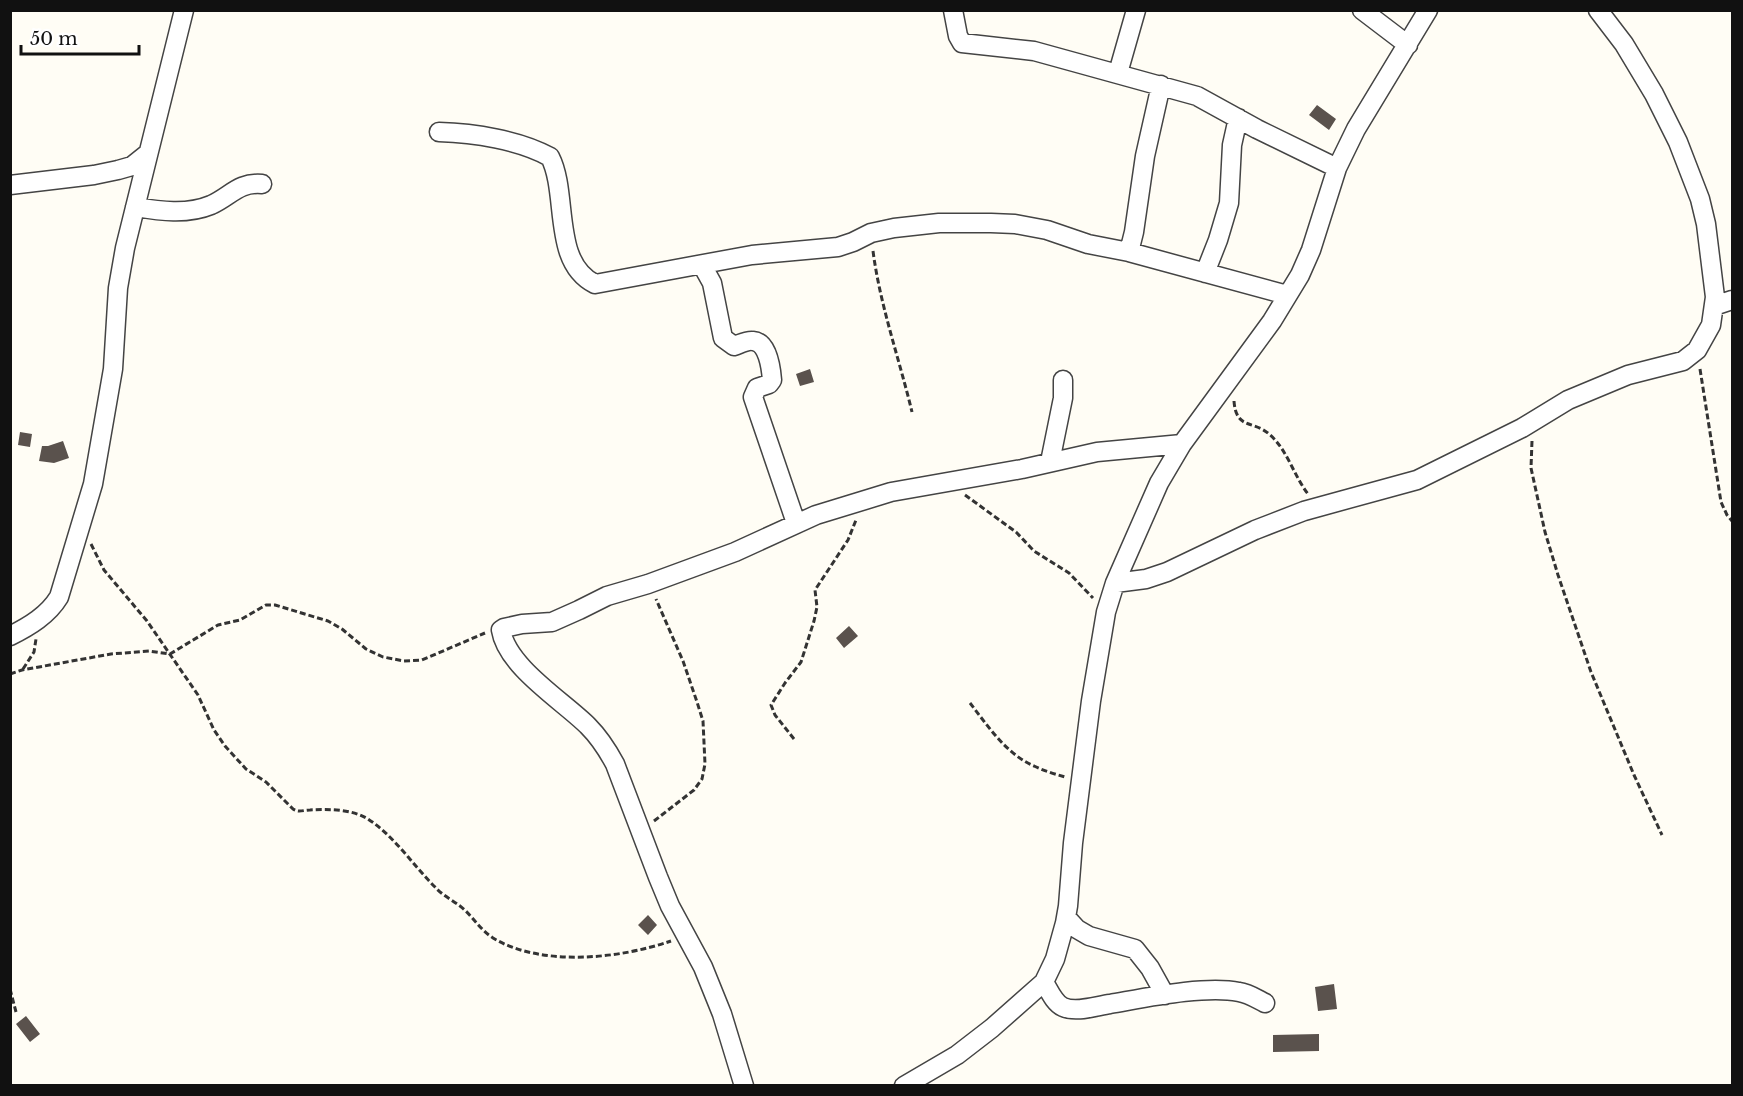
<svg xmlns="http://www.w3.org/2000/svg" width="1743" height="1096" font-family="'Libre Baskerville',serif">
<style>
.building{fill:#5a524d}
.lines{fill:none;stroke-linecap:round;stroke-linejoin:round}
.minor-casing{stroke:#444;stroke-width:21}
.path{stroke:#333;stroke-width:3;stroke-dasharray:6 3;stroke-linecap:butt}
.minor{stroke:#fff;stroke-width:18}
</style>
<rect width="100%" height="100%" fill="#fffdf5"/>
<path class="building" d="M1317 105 1336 119 1329 130 1309 115Z
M810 369 814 382 800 386 796 374Z
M20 432 32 434 30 447 18 445Z
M63 441 69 458 54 463 39 461 42 446H48Z
M849 626 858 636 844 648 836 638Z
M648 915 657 925 648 935 638 925Z
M1334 984 1337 1009 1318 1011 1315 987Z
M26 1016 40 1034 30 1042 16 1024Z
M1319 1034V1051L1273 1052V1035Z"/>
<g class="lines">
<defs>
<path id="minor" d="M953 10 958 36 962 43 1034 51 1197 96 1257 129 1337 168
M1362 10 1408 45
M1118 73 1136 10
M439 132C474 133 519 140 550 157 569 194 551 262 595 284L752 255 838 247 853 242 871 233 894 228 939 223H991L1015 224 1047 230 1088 244 1129 252 1287 295
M10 185 94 175 118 170 132 166 147 154
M135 207C160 211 187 215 211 205 231 196 238 182 262 184
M1129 252 1134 232 1145 156 1161 85
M702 265 712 283 723 338 734 346C740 344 747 340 753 341 768 342 771 368 772 380L769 384 757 388 753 397 796 523
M1205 273 1218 240 1229 203 1232 145 1238 118
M1714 306 1732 300
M1050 462 1063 398V380
M1115 583 1146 579 1167 572 1255 530 1304 511 1417 480 1522 428 1568 400 1628 375 1683 361 1697 350 1711 325 1715 297 1706 224 1700 199 1678 142 1654 94 1624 44 1598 10
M10 636C30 626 48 615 59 597L93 484 113 369 118 288 125 248 184 10
M1066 917 1077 929 1089 936 1135 949 1150 968 1165 995
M1044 982C1049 990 1054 1003 1063 1007 1076 1013 1096 1006 1110 1004 1145 998 1205 985 1239 992 1248 993 1257 999 1265 1003
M744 1086 722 1014 703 967 670 906 658 877 615 764C608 751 599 737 588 726 563 701 507 667 501 630L504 628 522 624 552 622 579 610 607 596 648 584 735 552 816 515 891 492 1022 469 1097 452 1182 444
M904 1086 957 1055 992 1028 1044 982 1055 959 1065 923 1068 906 1073 843 1091 701 1106 612 1115 583 1159 483 1182 444 1272 321 1300 275 1311 250 1337 168 1356 129 1428 10"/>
</defs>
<use href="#minor" class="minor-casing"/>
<path class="path" d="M873 251C880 305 899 358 912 412
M1700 369 1721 502 1727 515 1732 521
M1234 401C1236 430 1253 420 1269 434 1287 449 1294 476 1308 494
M1532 441 1531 468 1545 532 1558 575 1591 672 1634 775 1662 835
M965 495 1016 532 1034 551 1069 573 1093 598
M91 544 104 570 147 621 198 695 214 730 225 746 246 769 266 782 293 809C299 813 303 810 310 810 329 809 352 809 368 819 394 836 413 865 435 887 442 895 452 900 460 906 473 916 479 929 493 938 541 967 619 959 671 941
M23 669 34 652 36 639
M10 674 22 670 111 654 149 651 170 654 218 625 240 620 266 605H275L328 621 342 629 366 649 383 657 404 661 422 660 485 633
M970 703C988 726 1006 754 1034 766 1044 771 1055 774 1065 777
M794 739 775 715 771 705 785 683 801 662 814 621 817 607 815 590 848 540 856 520
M654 821 694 790 702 779 705 764 703 721 697 702 683 661 656 599
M10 989 16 1012"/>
<use href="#minor" class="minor"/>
</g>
<rect width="1743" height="1096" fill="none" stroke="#111111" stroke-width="24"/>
<path d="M21 45v9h118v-9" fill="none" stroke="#111111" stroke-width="3"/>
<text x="30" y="45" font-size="18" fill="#111111" stroke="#ffffff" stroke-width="4.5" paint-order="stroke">50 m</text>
</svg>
